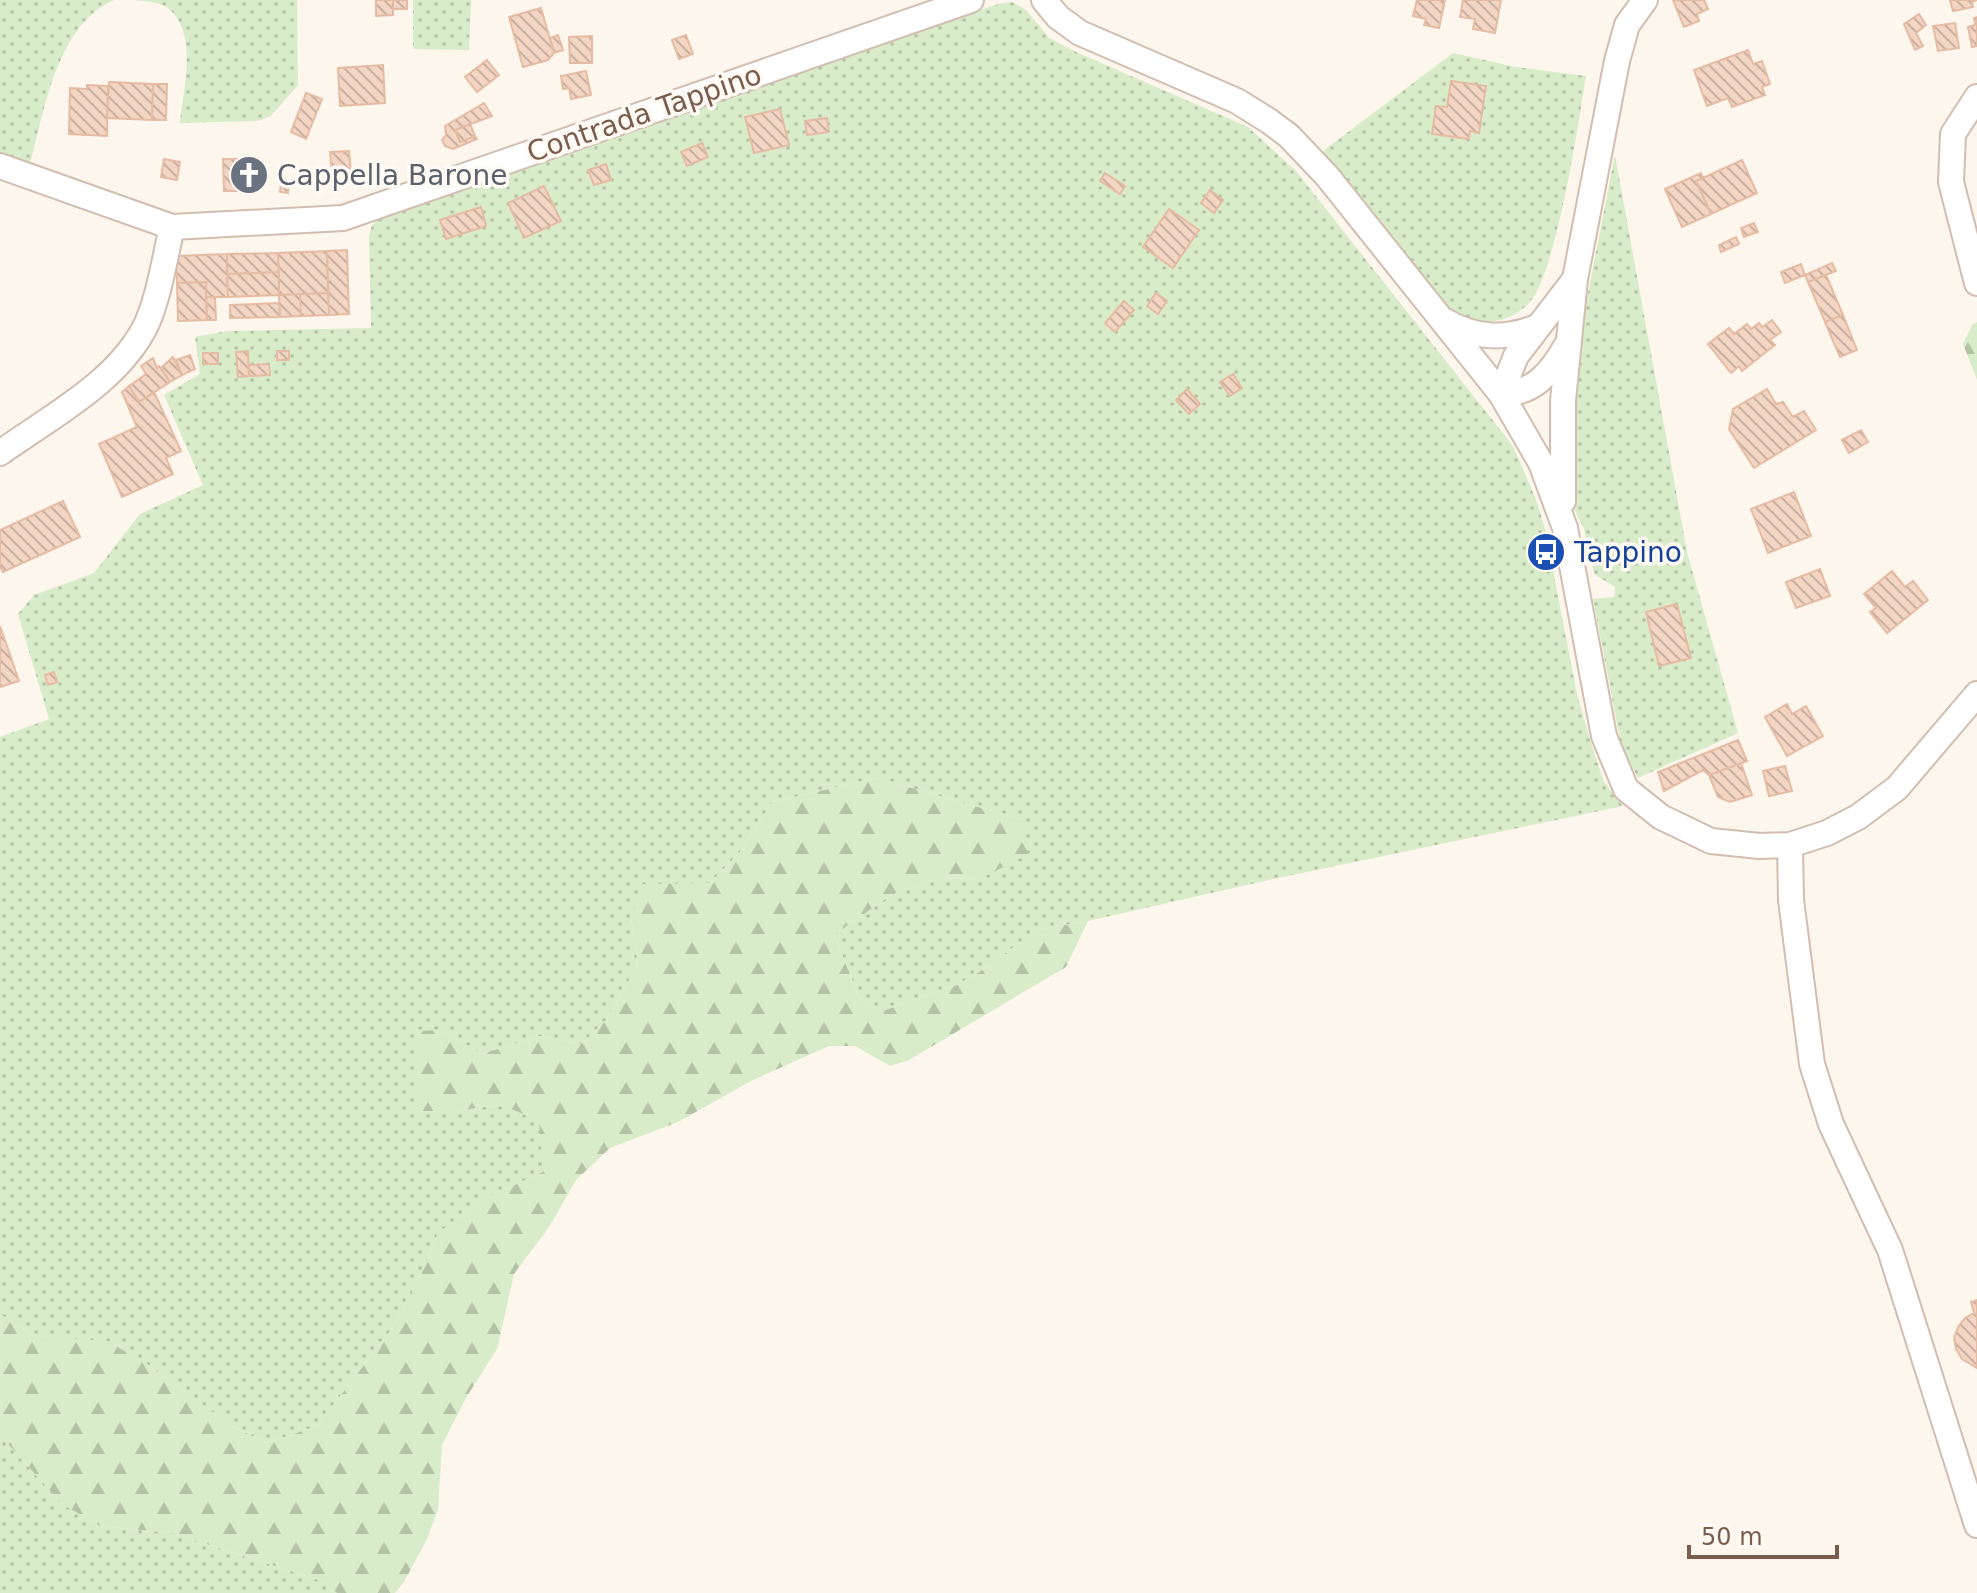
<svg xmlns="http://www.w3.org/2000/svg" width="1977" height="1593" font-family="'DejaVu Sans',sans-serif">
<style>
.grass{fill:url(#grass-dots)}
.forest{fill:url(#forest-firs)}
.building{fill:url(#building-back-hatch);stroke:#e6bba3;stroke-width:2}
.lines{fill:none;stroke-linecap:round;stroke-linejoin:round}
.minor-casing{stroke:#d1beb0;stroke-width:28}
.minor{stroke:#fff;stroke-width:24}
.labels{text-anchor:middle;stroke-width:7;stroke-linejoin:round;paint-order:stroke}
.street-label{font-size:28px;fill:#7a5c4d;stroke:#fffaf3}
.worship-label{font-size:28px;fill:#5b616d;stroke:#fffaf3;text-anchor:start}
.transit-label{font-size:28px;fill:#164399;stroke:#fffaf3;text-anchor:start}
</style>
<defs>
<pattern id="grass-dots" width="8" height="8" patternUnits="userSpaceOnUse" patternTransform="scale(2)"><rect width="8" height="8" fill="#d8ecc9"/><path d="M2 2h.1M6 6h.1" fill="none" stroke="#b4c2a5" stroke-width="1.8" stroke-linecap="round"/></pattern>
<pattern id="forest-firs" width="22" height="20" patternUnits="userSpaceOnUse" patternTransform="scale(2)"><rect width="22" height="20" fill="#d8ecc9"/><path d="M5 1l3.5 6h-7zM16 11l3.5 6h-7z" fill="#b4c2a5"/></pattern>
<pattern id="building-back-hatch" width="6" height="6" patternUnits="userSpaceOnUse" patternTransform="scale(2)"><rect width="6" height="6" fill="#f3d5c3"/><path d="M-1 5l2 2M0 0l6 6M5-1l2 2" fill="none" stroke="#cab0a1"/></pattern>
</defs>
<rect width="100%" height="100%" fill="#fdf6ec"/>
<path class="grass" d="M0 0H114C56 25 44 113 29 168L0 158Z
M132 0H297L298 85 271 116 258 121 180 123C183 89 199 33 168 8 159 1 143 1 132 0Z
M413 0H471L469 50 413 49Z
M1012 2 1026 10 1049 38 1076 52 1248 127 1296 171 1513 446 1537 502 1548 539 1536 546 1538 560H1551L1577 694 1592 746 1604 782 1623 806 1278 878 1088 921 1037 930 978 973 957 985 883 1011 860 999 834 935 891 895 935 879 982 878 1023 820 877 778 772 802 740 852 710 883 631 918 638 964 606 1020 582 1044 539 1036 482 1054 440 1030 416 1111H454L500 1105 540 1120 543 1172 487 1197 438 1233 421 1275 391 1330 317 1426 267 1443 230 1425 144 1362 107 1342 34 1336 0 1314V737L49 719 18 614 34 595 94 573 140 514 203 485 164 395 200 374 195 337 227 331 371 328 369 236 372 225 384 214 998 4Z
M1453 53 1516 67 1586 76C1579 119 1556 280 1527 305 1501 329 1470 324 1444 304L1323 151Z
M1615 155 1687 552 1738 733 1638 778 1621 745 1593 599 1614 597 1615 587 1594 574 1584 529 1570 501 1575 360Z
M0 1435 62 1504 100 1526 172 1533 322 1581 337 1593H0Z"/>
<path class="forest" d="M1977 322V380L1963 344 1972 325Z
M877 778 1023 820 1028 854 982 878 935 879 891 895 834 935 860 999 883 1011 957 985 978 973 1037 930 1088 921 1066 967 909 1060 890 1066 855 1046H829L751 1081 678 1122 610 1148 576 1180 549 1227 514 1274 497 1349 466 1398 442 1445 438 1509 427 1539 404 1582 395 1593H337L322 1581 172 1533 100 1526 62 1504 0 1435V1314L34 1336 107 1341 144 1362 230 1425 267 1443 317 1426 391 1330 421 1275 438 1233 487 1197 543 1172 539 1120 500 1105 454 1111H416L414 1067 419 1031 440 1030 482 1054 539 1036 582 1044 606 1020 638 964 631 918 643 884 710 883 740 852 772 802Z"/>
<path class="building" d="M376 0H393V15L376 16Z
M393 0H407V9H393Z
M1417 0H1445L1439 28 1424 25 1426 19 1413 16Z
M1463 0H1501L1495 33 1473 29 1475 19 1460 17Z
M1673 0H1704L1708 9 1697 14 1699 21 1684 27Z
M1950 0H1977L1972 2 1973 7 1953 11Z
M541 8 554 53 548 60 523 67 509 17Z
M1919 14 1926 25 1916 33 1923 46 1915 50 1904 24Z
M1977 17V46L1972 47 1968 27 1975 25 1974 18Z
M1955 23 1959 48 1938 51 1933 26Z
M558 35 563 50 554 53 550 38Z
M686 35 693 54 679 59 672 40Z
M592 36V63H570L569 37Z
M1748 50 1753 64 1762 61 1770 84 1762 87 1765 95 1732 107 1728 98 1707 106 1694 70Z
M487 60 499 75 477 92 465 77Z
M383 65 385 103 340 106 338 68Z
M586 71 591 95 571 99 569 88 563 89 561 76Z
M1451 81 1486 86 1479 133 1470 131 1469 139 1432 134 1436 106 1447 107Z
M109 82 153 84 152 120 107 118Z
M153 84H167L166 120H152Z
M87 85 108 86 107 136 69 134 70 88 87 89Z
M306 93 322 99 306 139 291 132Z
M484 103 492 116 455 130 460 142 475 136 477 139 453 149 445 146 442 140 446 135 445 126Z
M780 109 789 145 754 153 745 117Z
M827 118 829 132 807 135 805 121Z
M470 124 475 136 460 142 455 130Z
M702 143 708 157 687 166 681 152Z
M349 151 351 172 332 173 330 152Z
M258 158 260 190 240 191 239 159Z
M164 159 180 162 177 180 161 177Z
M223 159H239L240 191H224Z
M1742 160 1757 193 1711 214 1696 181Z
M606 164 611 180 594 185 588 170Z
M1105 173 1125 186 1120 194 1100 181Z
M1701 173 1703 178 1696 181 1711 214 1682 227 1665 189Z
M281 179 289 181 288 193 280 192Z
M544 186 561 221 524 238 508 203Z
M1210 190 1223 200 1214 213 1201 203Z
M481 207 486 226 446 239 440 220Z
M1169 209 1199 230 1173 268 1143 247Z
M1754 223 1758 232 1744 237 1741 228Z
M1736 237 1739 244 1721 252 1719 245Z
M347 250 349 314 329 315 327 251Z
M327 251 328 293 279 295 278 253Z
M278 253 279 272 227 274V254Z
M227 254 228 297H206V282L177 283 176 256Z
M1832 263 1836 271 1808 282 1805 275Z
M1801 264 1805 275 1785 283 1781 272Z
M279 272V295L228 297 227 274Z
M1826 275 1843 315 1825 322 1808 282Z
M206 282 207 320 178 321 177 283Z
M328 293 329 315 301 316 300 294Z
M1156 293 1167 301 1158 314 1147 306Z
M300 294 301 316 280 317 279 295Z
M206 297H215L216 320H207Z
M1124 301 1134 310 1115 332 1105 323Z
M279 303 280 317 230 318V305Z
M1843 315 1857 350 1840 357 1825 322Z
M1772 320 1781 332 1770 340 1775 345 1742 371 1739 366 1731 373 1708 344 1729 328 1734 334 1747 324 1751 329 1759 323 1762 327Z
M248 351 249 376 238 377 236 352Z
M277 351H289V360H277Z
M203 353H218V364H203Z
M190 355 195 369 182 375 176 360Z
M173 357 182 375 170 382 161 368Z
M153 358 157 368 159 366 170 382 139 402 129 386 146 374 141 366Z
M269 364 270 375 249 376V365Z
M1233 374 1242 388 1230 396 1220 382Z
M129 386 139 402 154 392 181 451 166 458 173 474 122 497 99 444 137 427 122 392Z
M1187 389 1200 404 1189 414 1176 400Z
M1767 389 1776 404 1783 402 1793 417 1804 411 1816 430 1754 468 1729 429 1733 409Z
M1861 430 1868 442 1849 453 1842 440Z
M1794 492 1811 536 1768 553 1751 509Z
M63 501 80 537 3 572 0 566V530Z
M1820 569 1830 596 1796 608 1786 582Z
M1892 571 1905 587 1913 581 1928 600 1887 633 1870 612 1876 608 1864 594Z
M1677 604 1691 658 1659 666 1646 612Z
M0 626 19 681 0 687Z
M54 672 57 682 48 685 45 675Z
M1787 704 1792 714 1806 706 1823 736 1787 756 1765 717Z
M1738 740 1747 761 1709 775 1703 770 1664 791 1658 772Z
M1741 763 1752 795 1730 802 1718 797 1709 775Z
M1785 766 1792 791 1769 796 1763 771Z
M1977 1300V1368L1962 1359 1956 1349 1954 1338 1958 1327 1965 1318 1974 1313 1971 1302Z"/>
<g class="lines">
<defs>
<path id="minor" d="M1044 0 1058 17 1080 33 1237 101 1269 121 1289 136 1327 176 1501 394 1541 463 1565 528 1604 736 1626 789 1661 817 1711 841 1760 846 1790 845 1827 833 1858 817 1897 788 1977 694
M1977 97 1953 134 1951 182 1977 283
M0 166 172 227
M1445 321C1476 339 1506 340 1539 326
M1501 394 1516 356 1575 279
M1501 394C1533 394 1551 373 1566 346
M0 453C50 417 120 381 147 323 159 296 165 257 172 227L343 218 971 0
M1563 501V401L1575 279 1617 61 1627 25 1645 0
M1790 845 1791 900 1812 1064 1831 1124 1890 1250 1977 1525"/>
</defs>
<use href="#minor" class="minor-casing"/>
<use href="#minor" class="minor"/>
</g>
<defs>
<symbol id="church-disc" viewBox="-11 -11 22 22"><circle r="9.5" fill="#6b7280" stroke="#fffaf3"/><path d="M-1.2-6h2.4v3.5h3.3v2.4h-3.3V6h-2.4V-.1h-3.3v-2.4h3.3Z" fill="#fff"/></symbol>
<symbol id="bus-disc" viewBox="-11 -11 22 22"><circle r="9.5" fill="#1a4fb4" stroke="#fffaf3"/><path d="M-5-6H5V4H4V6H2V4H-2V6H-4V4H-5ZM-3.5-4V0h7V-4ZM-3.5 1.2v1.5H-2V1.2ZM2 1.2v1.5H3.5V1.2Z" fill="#fff"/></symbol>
</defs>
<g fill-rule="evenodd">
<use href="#church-disc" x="227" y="153" width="44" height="44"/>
<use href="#bus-disc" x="1524" y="530" width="44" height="44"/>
</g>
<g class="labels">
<g class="street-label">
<text transform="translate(644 113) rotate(-19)" y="10">Contrada Tappino</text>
</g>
<g class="worship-label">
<text x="277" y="185">Cappella Barone</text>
</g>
<g class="transit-label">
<text x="1574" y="562">Tappino</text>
</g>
</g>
<path d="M1689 1545v12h148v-12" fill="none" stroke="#7a5c4d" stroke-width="4"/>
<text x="1701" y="1545" font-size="24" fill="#7a5c4d" stroke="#fffaf3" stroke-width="6" paint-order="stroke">50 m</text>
</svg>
